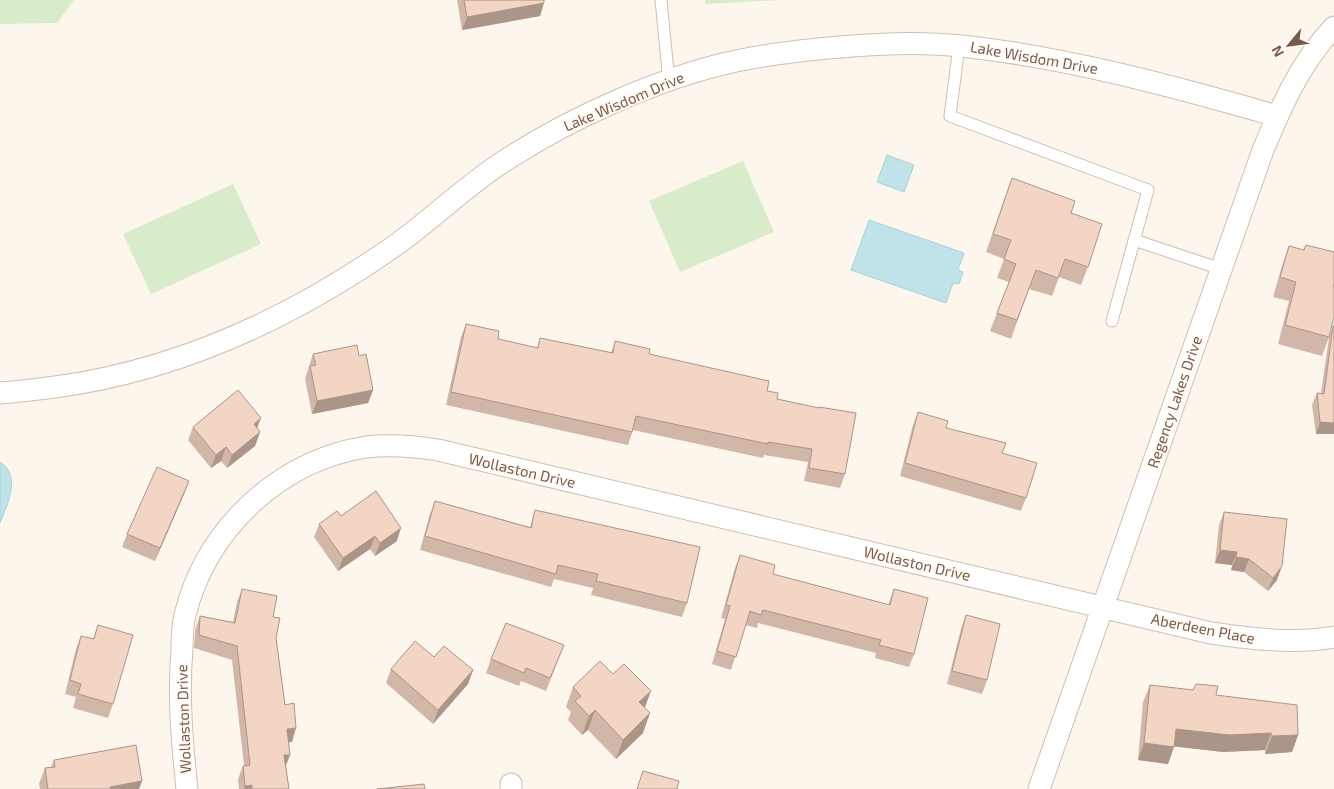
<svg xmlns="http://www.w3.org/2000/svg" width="1334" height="789" font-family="'Exo 2',sans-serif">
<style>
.green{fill:#d8ecc9}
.water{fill:#bfe3e8;stroke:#a5d3da}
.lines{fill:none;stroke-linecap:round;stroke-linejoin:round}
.service-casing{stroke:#d1beb0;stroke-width:13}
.minor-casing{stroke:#d1beb0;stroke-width:23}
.service{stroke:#fff;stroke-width:11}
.minor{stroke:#fff;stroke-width:21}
.wall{fill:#d1b7a8}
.shaded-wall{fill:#aa9588}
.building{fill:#f3d5c3;stroke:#aa9588}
.labels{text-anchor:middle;stroke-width:4;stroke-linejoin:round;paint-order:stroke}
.street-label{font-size:15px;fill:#7a5c4d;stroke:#fffaf3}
</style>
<rect width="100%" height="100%" fill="#fdf6ec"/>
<path class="green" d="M0 0H74L57 23 0 24Z
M705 0H780L705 4Z
M743 161 774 232 680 272 649 201Z
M233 184 261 244 151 294 123 234Z"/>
<path class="water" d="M887 155 914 165 904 192 877 182Z
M869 220 964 253 958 270 963 272 959 284 953 283 946 303 851 270Z
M0 462C22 476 7 505 0 523Z"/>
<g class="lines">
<defs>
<path id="service" d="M661 0 669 82
M959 46 950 116 1148 190 1112 321
M1134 240 1221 269"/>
<path id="minor" d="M0 393C18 392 37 389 55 387 182 370 296 316 400 242 437 215 470 182 509 158 573 117 661 77 736 61 774 53 813 49 852 46 888 43 926 42 962 46 1069 58 1173 86 1277 116
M187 789C182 742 178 696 182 649 182 638 182 626 185 615 206 530 278 461 366 447 390 444 413 446 438 450L1211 633C1252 639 1293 644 1334 637
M511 789V784
M1039 789 1263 150C1282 105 1300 63 1334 27"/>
</defs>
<use href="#service" class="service-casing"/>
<use href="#minor" class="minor-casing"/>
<use href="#service" class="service"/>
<use href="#minor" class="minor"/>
</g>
<path class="wall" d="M457 0H544L540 16 462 30Z
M1005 197 1071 213 1088 267 1081 285 1059 277 1052 296 1029 289 1011 339 990 331 1009 282 997 278 1004 259 986 252Z
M1306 245 1333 287 1329 337 1322 356 1278 344 1289 301 1273 297 1282 266 1289 246 1303 250Z
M466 324 498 339 537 348 540 338 611 353 615 341 649 354 767 391 777 399 845 474 840 488 804 481 808 462 764 455 763 458 633 430 628 445 446 405 461 337Z
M1333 326H1334V434H1316L1312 405 1317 393H1321L1329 338Z
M313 354 359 356 373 390 368 403 312 414 305 379Z
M918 412 946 428 1003 453 1026 498 1021 511 900 476 913 425Z
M193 427 257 429 260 432 255 446 227 468 221 461 211 468 188 440Z
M189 481 184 494 155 561 122 547 127 534Z
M435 501 530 527 535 510 687 603 682 617 591 595 593 588 554 579 551 587 420 550 430 514Z
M1224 512 1277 580 1268 591 1244 572 1231 570 1232 565 1215 563 1219 525Z
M341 516 397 541 375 556 370 549 338 571 314 537 319 524Z
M740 555 773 574 888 605 894 589 914 654 909 667 875 658 876 653 758 623 757 628 745 625 731 670 712 664 725 619 721 618 735 568Z
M242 589 273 617 285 705 292 742H288L286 766 289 789H239L238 779 243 766 244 765 232 660 194 648 195 630 200 616 233 622 237 602Z
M966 615 987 680 982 694 947 684 961 629Z
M98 625 113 704 108 718 73 708 76 697 65 694 76 649 81 636 93 639Z
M564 645 546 691 521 681 519 686 486 673 491 659Z
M434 657 473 670 468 684 433 724 386 683 391 669Z
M1150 685 1216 695 1298 735 1292 752 1265 754V750L1223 752 1174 746 1168 764 1138 760 1143 702Z
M573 687 645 708 643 733 616 759 588 730 582 735 568 720 571 712 566 707Z
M54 760 142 781 139 789H40L39 784 45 768 51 767Z"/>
<path class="shaded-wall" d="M544 3 540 16 462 30 467 17Z
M373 390 368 403 312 414 317 401Z
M261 418 256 431 254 424Z
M1320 422 1334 423V434H1316Z
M260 432 255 446 227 468 232 455Z
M226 447 221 461 211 468 216 455Z
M189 481 184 494 155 561 160 548Z
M401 528 397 541 375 556 380 543Z
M375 536 370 549 338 571 343 558Z
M1220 550 1237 552 1232 565 1215 563Z
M1236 557 1249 559 1244 572 1231 570Z
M1282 566 1277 580 1268 591 1273 578Z
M473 670 468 684 433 724 438 710Z
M651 691 644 710 639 702Z
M595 710 588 730 582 735 589 716Z
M650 713 643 733 616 759 623 740Z
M296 728 292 742 282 743 287 729Z
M1176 729 1271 733 1265 750 1223 752 1170 746Z
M1298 735 1292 752 1265 754 1272 736Z
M1144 743 1174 747 1168 764 1138 760Z
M284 755H290L285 768Z
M142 781 139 789H109L110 787Z
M252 785 251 789H244L245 786Z"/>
<path class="building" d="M464 0H544V3L467 17Z
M1012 178 1075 201 1071 213 1102 224 1088 267 1065 259 1058 278 1036 270 1017 320 997 313 1016 264 1004 259 1011 240 993 234Z
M1306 245 1334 252V283L1333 287H1334V317L1329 337 1285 325 1296 282 1280 277 1289 246 1304 250Z
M466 324 499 331 498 339 538 348 540 338 613 353 615 341 650 349 649 354 769 381 767 391 778 393 777 399 819 408V407L856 413 845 474 809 468 812 449 768 442V444L636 416 632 432 451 392Z
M1333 326H1334V423L1320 422 1317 393 1324 394Z
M357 345 359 356 366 354 373 390 317 401 310 366 316 365 313 354Z
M238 390 261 418 254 424 260 432 232 455 226 447 216 455 193 427Z
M918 412 948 421 946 428 1006 443 1002 453 1037 463 1026 498 905 463Z
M157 467 189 481 160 548 127 534Z
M376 491 401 528 380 543 375 536 343 558 319 524 337 511 341 516Z
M435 501 531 528 535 510 700 547 687 603 596 581 598 574 558 565 556 574 425 536Z
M1224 512 1287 519 1282 566 1273 578 1249 559 1236 557 1237 552 1220 550Z
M740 555 775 565 773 574 890 605 894 589 928 598 914 654 879 645 881 640 763 610 761 615 750 611 736 657 717 651 730 606 726 605Z
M242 589 277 596 273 617 280 618 276 638 285 705 294 703 296 728 287 729 290 755H284L289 789H252V785L245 786 243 766 250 765 237 646 199 635 200 616 235 623Z
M966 615 1000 624 987 680 952 671Z
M506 623 564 645 550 678 526 668 524 673 491 659Z
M98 625 133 635 113 704 78 694 81 684 70 680 81 636 94 639Z
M415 641 434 657 444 646 473 670 438 710 391 669Z
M600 661 613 674 624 664 651 691 639 702 650 713 623 740 595 710 589 716 575 701 581 696 573 687Z
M1196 684 1218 686 1216 695 1297 705 1298 735 1272 736 1271 733 1229 735 1176 729 1174 747 1144 743 1150 685 1193 690Z
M136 745 142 781 110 787 111 789H48L45 768 55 767 54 760Z
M643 771 679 781 677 789H637Z
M424 784 425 789H377Z"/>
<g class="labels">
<g class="street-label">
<text transform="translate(1034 58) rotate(10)" y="5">Lake Wisdom Drive</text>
<text transform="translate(624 102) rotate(-23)" y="5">Lake Wisdom Drive</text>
<text transform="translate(1175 402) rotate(-71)" y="5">Regency Lakes Drive</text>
<text transform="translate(522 471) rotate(13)" y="5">Wollaston Drive</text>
<text transform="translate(917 564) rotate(13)" y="5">Wollaston Drive</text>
<text transform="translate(1203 629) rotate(11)" y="5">Aberdeen Place</text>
<text transform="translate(184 719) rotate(-92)" y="5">Wollaston Drive</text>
</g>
</g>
<g transform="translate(1289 45) rotate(241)" stroke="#fffaf3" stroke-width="4" paint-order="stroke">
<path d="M0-4L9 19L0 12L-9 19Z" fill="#7a5c4d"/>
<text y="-8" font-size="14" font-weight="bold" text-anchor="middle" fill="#7a5c4d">N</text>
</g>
</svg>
